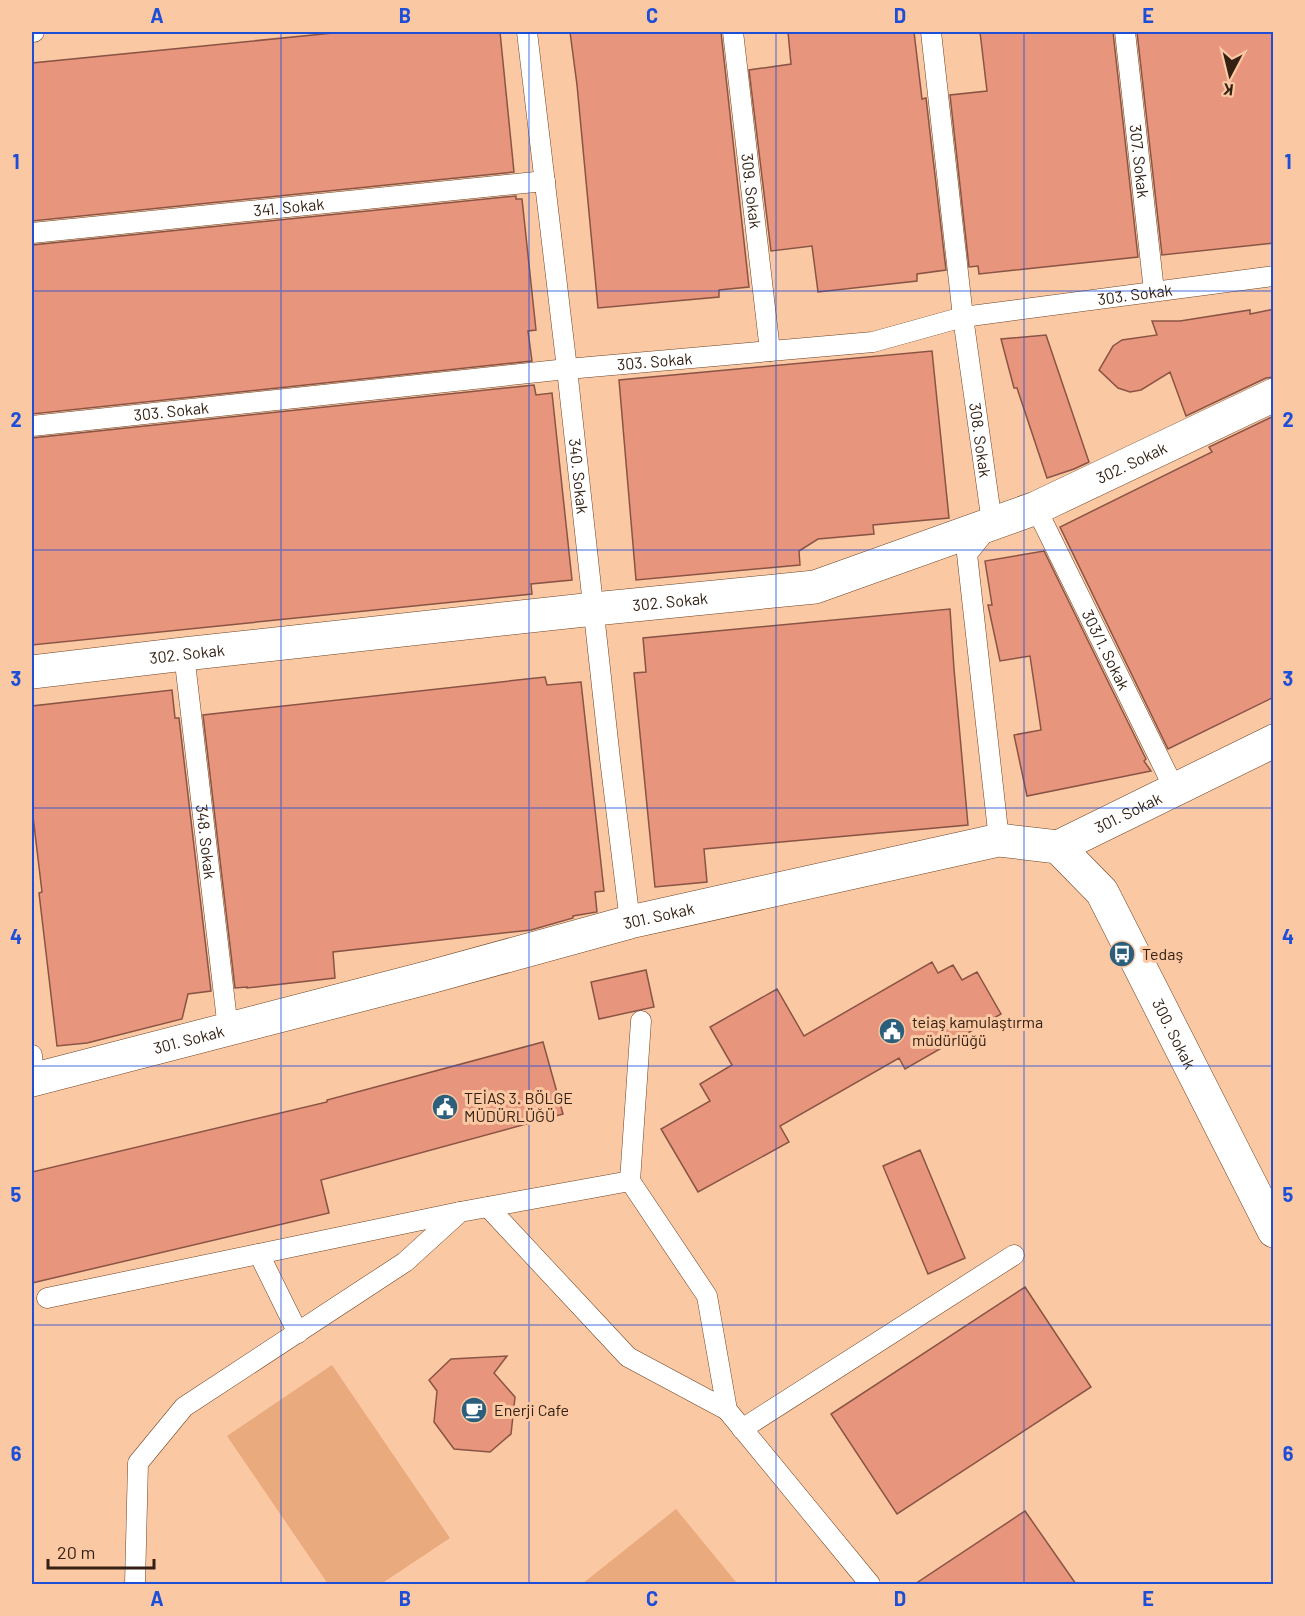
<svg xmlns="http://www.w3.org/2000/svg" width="1305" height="1616" font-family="Barlow,sans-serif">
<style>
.park{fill:#e9aa7d}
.building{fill:#e7957d;stroke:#8a5445;stroke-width:1.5}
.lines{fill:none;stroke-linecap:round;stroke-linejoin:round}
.lane-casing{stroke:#6e4322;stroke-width:21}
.street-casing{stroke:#6e4322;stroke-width:34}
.secondary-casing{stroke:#6e4322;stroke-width:34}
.lane{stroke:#fff;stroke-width:20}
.street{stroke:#fff;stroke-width:33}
.secondary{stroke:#fff;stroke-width:33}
.grid{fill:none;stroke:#1d4ed8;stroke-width:1.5;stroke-opacity:0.55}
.labels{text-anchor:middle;stroke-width:6;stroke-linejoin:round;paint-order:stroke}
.street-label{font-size:16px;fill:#342113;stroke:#fbc8a4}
.poi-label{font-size:16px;fill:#342113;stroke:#fbc8a4;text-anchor:start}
.neatline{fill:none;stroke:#1d4ed8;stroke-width:2}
.grid-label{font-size:20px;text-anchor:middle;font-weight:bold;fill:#1d4ed8}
</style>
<rect width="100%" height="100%" fill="#fbc8a4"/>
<path class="park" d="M332 1365 450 1538 381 1584H328L227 1436Z
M676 1509 736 1582 733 1584H582Z"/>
<path class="building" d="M343 32H500L514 172 32 221V63Z
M570 32H721L749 287 719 290V297L598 308 577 85Z
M788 32H914L922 99 926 98 946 270 917 274V281L818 292 812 246 771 251 749 70 791 64Z
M980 32H1113L1138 257 979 274 978 266 969 267 950 95 987 91Z
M1137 32H1274V243L1162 255Z
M516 196V199H522L536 330 528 331 532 361 32 414V245Z
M1274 309V377L1266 378 1186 416 1170 372 1141 390 1130 392 1118 388 1099 370 1113 346 1122 340 1157 335 1152 321H1180L1250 310V314Z
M1046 335 1089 462 1074 469 1047 478 1017 388H1014L1001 339Z
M932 351 949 518 873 525 874 534 818 539 799 551 800 565 636 580 619 380Z
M534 385 536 395 552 393 572 580 531 584 532 594 32 645V438Z
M1274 416V697L1168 749 1060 527 1212 452 1209 447Z
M1044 551 1146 759 1144 761 1151 771 1027 796 1014 735 1041 730 1030 656 1000 661 988 605H992L985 561Z
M950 609 954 669 968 825 704 849 707 882 655 887 634 673 646 672 643 638Z
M545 677 547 685 581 682 604 891 595 892 597 912 573 916V918L531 930 333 952 335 978 247 988V987L235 988 203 715Z
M172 690 175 718H179L211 991 188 994 182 1019 87 1043 57 1046 39 893 42 892 32 808V706Z
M932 962 938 973 953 965 962 980 977 972 1001 1014 905 1069 899 1058 780 1126 789 1142 698 1192 661 1129 710 1101 700 1084 732 1065 710 1027 777 989 804 1036Z
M646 970 654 1007 599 1019 591 982Z
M543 1042 563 1114 321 1180 329 1213 32 1283V1172L327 1102V1100Z
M920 1150 965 1258 928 1274 883 1166Z
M1025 1287 1091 1387 897 1514 831 1414Z
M507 1356 494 1373 515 1397 511 1434 490 1452 454 1449 434 1422 437 1391 429 1380 451 1359Z
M1025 1511 1076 1584H915Z"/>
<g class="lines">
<defs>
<g id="lane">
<path d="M32 32H34"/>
<path id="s1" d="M527 32 567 369 610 759 630 922"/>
<path id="s2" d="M733 32 770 351"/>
<path id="s3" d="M931 32 963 317 992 523 967 554 999 840"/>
<path id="s4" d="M1125 32 1154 291"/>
<path id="s5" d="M32 233 545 181"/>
<path id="s6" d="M32 426 567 369 873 342 963 317 1274 276"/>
<path id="s7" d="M1036 508 1175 790"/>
<path id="s8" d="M184 654 228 1029"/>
<path d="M32 1055 34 1079"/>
<path d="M630 1181 641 1021"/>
<path d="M488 1207 628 1357 727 1410"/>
<path d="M259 1254 298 1333"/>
<path d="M47 1298 460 1212"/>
<path d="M742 1429 1014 1255"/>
<path d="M135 1584 138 1463 184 1407 405 1262 460 1212 630 1181 707 1296 727 1410 870 1584"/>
</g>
<g id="street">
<path id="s9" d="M1058 847 1274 741"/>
</g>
<g id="secondary">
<path id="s10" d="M32 672 184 654 594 609 815 587 1036 508 1274 395"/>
<path id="s11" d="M32 1080 430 977 630 922 999 840 1058 847 1102 892 1274 1231"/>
</g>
</defs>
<use href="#lane" class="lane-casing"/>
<use href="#street" class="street-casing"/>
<use href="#secondary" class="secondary-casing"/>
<use href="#lane" class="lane"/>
<use href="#street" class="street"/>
<use href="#secondary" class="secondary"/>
</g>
<path class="grid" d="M281 32V1584M529 32V1584M776 32V1584M1024 32V1584M32 291H1274M32 550H1274M32 808H1274M32 1066H1274M32 1325H1274"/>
<defs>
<symbol id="bus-disc" viewBox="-11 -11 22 22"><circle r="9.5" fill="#2c5f7c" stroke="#fbc8a4"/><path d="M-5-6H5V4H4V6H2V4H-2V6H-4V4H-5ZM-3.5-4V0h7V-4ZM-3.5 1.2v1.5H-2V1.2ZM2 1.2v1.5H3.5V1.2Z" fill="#fff"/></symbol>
<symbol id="civic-disc" viewBox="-11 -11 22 22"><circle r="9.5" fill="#2c5f7c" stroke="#fbc8a4"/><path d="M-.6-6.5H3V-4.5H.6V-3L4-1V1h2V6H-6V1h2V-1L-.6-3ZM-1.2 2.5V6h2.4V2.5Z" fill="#fff"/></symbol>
<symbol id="cafe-disc" viewBox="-11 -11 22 22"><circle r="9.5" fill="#2c5f7c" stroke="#fbc8a4"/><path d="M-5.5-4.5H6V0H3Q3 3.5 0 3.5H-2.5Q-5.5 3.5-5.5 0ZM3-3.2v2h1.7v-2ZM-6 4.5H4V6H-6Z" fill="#fff"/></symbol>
</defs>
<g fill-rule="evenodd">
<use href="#bus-disc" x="1107" y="939" width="30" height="30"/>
<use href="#civic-disc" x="877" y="1016" width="30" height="30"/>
<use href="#civic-disc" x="430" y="1092" width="30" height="30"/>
<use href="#cafe-disc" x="459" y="1395" width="30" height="30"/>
</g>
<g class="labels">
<g class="street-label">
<text dy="6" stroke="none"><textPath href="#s4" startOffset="130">307. Sokak</textPath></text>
<text dy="6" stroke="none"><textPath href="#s2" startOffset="160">309. Sokak</textPath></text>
<text dy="6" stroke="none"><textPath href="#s5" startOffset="258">341. Sokak</textPath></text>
<text dy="6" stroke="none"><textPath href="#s6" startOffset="1112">303. Sokak</textPath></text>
<text dy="6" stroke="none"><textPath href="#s6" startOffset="626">303. Sokak</textPath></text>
<text dy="6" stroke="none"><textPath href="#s6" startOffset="140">303. Sokak</textPath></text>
<text dy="6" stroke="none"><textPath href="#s3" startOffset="411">308. Sokak</textPath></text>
<text dy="6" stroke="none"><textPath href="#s10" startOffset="1128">302. Sokak</textPath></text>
<text dy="6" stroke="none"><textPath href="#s1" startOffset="447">340. Sokak</textPath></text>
<text dy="6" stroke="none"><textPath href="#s10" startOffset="642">302. Sokak</textPath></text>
<text dy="6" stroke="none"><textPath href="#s7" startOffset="158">303/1. Sokak</textPath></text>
<text dy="6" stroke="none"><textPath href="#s10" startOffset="156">302. Sokak</textPath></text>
<text dy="6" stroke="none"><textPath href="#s9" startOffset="78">301. Sokak</textPath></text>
<text dy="6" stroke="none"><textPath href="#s8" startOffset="189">348. Sokak</textPath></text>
<text dy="6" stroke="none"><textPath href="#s11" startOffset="648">301. Sokak</textPath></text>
<text dy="6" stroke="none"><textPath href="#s11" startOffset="1278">300. Sokak</textPath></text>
<text dy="6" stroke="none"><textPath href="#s11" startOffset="162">301. Sokak</textPath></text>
</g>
<g class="poi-label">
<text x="1142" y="960">Tedaş</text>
<text x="912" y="1028">teiaş kamulaştırma<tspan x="912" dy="18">müdürlüğü</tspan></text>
<text x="464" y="1104">TEİAŞ 3. BÖLGE<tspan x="464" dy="18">MÜDÜRLÜĞÜ</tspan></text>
<text x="494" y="1416">Enerji Cafe</text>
</g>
</g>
<rect width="1305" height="1616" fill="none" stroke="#fbc8a4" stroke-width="66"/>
<g transform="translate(1230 75) rotate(187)" stroke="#fbc8a4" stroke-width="4.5" paint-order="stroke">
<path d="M0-4.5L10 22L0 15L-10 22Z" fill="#342113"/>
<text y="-9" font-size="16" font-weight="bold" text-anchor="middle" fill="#342113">K</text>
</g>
<path d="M48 1559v9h106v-9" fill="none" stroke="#342113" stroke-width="3"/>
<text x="57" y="1559" font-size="18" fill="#342113" stroke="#fbc8a4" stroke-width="4.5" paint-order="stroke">20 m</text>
<rect x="33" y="33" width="1239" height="1550" class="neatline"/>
<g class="grid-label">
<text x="157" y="23">A</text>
<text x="405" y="23">B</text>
<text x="652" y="23">C</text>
<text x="900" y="23">D</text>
<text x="1148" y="23">E</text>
<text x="16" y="169">1</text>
<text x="1288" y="169">1</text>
<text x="16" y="427">2</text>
<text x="1288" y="427">2</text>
<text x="16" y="686">3</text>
<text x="1288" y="686">3</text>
<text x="16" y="944">4</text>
<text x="1288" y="944">4</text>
<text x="16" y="1202">5</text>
<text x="1288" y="1202">5</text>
<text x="16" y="1461">6</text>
<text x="1288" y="1461">6</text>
<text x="157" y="1606">A</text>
<text x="405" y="1606">B</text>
<text x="652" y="1606">C</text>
<text x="900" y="1606">D</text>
<text x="1148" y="1606">E</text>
</g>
</svg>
